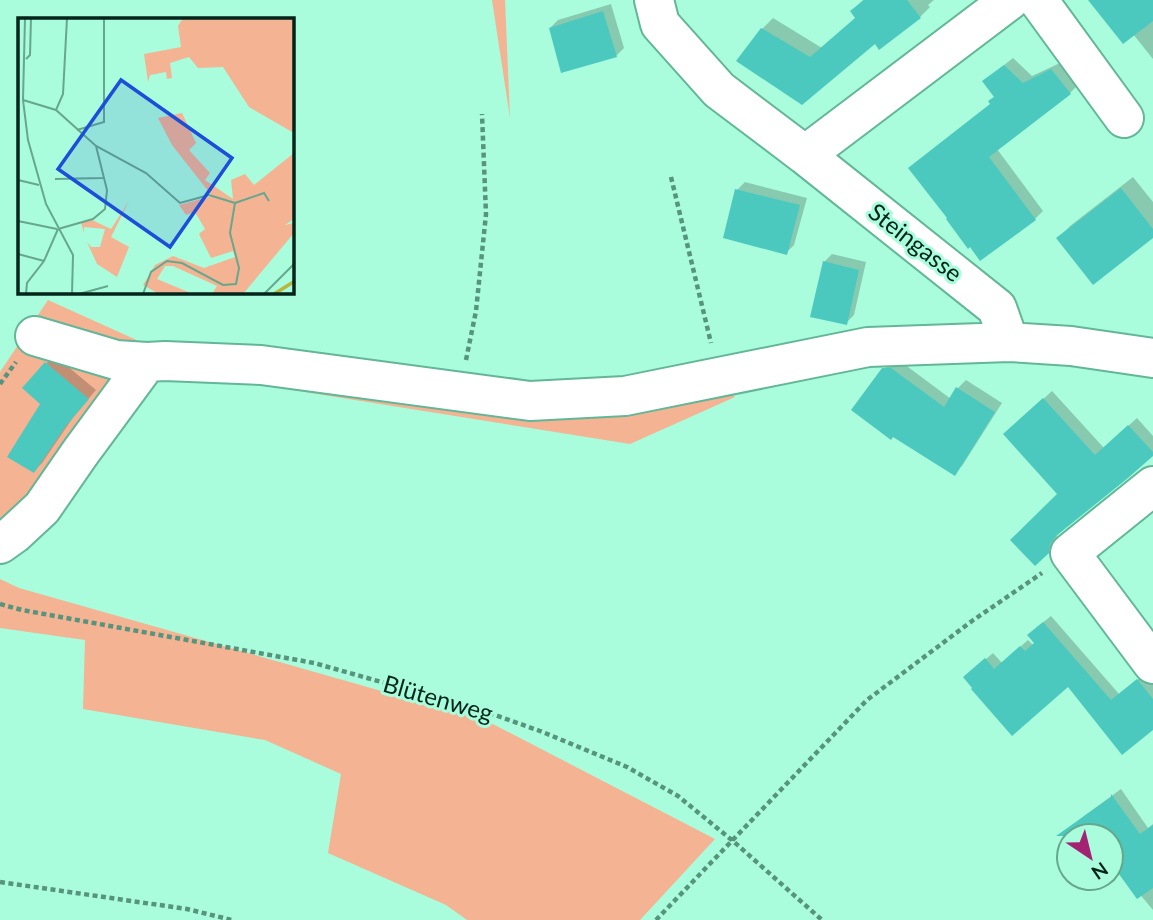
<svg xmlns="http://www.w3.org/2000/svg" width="1153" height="920" font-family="Lato,sans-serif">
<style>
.green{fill:#f4b392}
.shadow{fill:#0003}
.building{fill:#4bc9bf}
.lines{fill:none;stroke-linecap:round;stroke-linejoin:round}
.minor-casing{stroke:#63b697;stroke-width:42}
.path{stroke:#57947e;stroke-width:4.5;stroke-dasharray:5 3.5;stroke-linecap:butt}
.minor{stroke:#fff;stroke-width:38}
.labels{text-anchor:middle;stroke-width:6;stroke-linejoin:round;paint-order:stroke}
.street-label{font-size:24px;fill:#01251a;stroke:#a9fddc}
.inset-river{fill:none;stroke:#b9b63f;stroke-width:3.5}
.inset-road{fill:none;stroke:#66a78e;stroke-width:2}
.view{fill:#1d4ed8;fill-opacity:0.15;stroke:#1d4ed8;stroke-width:3.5}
.inset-edge{fill:none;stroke:#01251a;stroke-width:3.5}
</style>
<rect width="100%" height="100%" fill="#a9fddc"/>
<path class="green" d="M492 0H505L510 118Z
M48 300 141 342 37 499 0 523V372Z
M268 376 726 389 735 397 630 444 267 386Z
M0 579 19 588 487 721 715 839 640 920H467L446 905 328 853 341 774 265 740 83 709 85 640 0 628Z"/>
<path class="shadow" d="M863 0H934L928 5 930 7 920 17 875 41 802 103 738 61 762 29 773 18 822 48 857 17 852 11Z
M1091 0H1153V59L1133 34Z
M611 4 624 48 616 56 550 28 558 20Z
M1013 58 1032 76 1060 63 1078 85 1070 93 997 149 1043 211 1035 219 980 259 992 104 990 101 995 96 984 81Z
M1133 177 1153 202V236L1059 238 1070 226Z
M745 182 807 198 794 245 786 253 737 190Z
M832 254 866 262 854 315 846 323 824 262Z
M54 355 96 390 74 416 42 463 34 471 42 404 25 388Z
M892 361H900L951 399 958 388 966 380 1002 403 962 466 954 473 883 370Z
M1052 391 1104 448 1137 418 1153 436V453L1057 535 1056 543 1035 564 1059 494 1013 427Z
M1051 616 1119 694 1145 674 1153 683V728L1069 685 972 671 993 653 1002 663 1028 640 1033 645 1036 642V628Z
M1121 789 1148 828 1153 824V910L1111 860V836L1076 823 1084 816Z"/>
<path class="building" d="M864 0H907L921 18 879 50 875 44 802 105 736 61 761 28 810 57 855 18 850 11Z
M1088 0H1153V21L1123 44Z
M603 11 617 57 561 73 549 28Z
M1004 65 1023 83 1051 69 1071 94 989 157 1036 220 980 261 970 247 968 249 946 219 947 218 908 168 990 104 988 101 994 97 982 81Z
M1121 188 1153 229V238L1093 285 1056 238Z
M735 189 800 205 787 255 723 238Z
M823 261 859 270 847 325 810 317Z
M45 362 89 399 66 426 34 473 7 457 40 404 22 388Z
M882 368H891L944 407 956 387 995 412 955 476 893 437 891 440 851 410Z
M1043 398 1095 455 1128 425 1153 452V456L1128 478 1056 536 1050 544 1049 553 1035 566 1010 540 1057 494 1003 434Z
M1043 622 1111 700 1137 679 1153 699V730L1122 755 1068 687 1012 736 971 689 972 688 963 677 985 658 994 669 1020 646 1025 651 1034 643 1027 635Z
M1111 794 1140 834 1153 825V888L1137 899 1111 863V836H1056L1111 797Z"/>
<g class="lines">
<defs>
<path id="minor" d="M654 0 660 24 719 90 805 155 997 308 1009 342
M1038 0 1124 118
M805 155 1010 0
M35 336 116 360 147 362
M1153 486 1070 553 1153 664
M0 544 14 534 42 508 80 453 147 362 165 361 261 365 530 401 625 396 868 347 1009 342 1071 346 1153 358"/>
</defs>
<use href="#minor" class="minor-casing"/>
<path class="path" d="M671 177 711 343
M466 360 476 311 486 214 482 114
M0 384 16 362
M0 604 22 610 314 663 481 710 540 731 627 767 678 796 733 841 822 920
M0 882 187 909 232 920
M656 920 867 700 972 621 1042 573"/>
<use href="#minor" class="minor"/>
</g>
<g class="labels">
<g class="street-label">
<text transform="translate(915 243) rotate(38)" y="8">Steingasse</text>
<text transform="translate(438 699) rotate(16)" y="8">Blütenweg</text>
</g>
</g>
<g transform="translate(18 18)">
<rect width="276" height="276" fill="#a9fddc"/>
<path d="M165 0H276V115L231 89 205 49 180 50 171 39 152 45 154 60 149 61 148 54 132 57 130 64 126 36 163 29 160 8ZM164 95 178 125 171 132 192 155 187 162 215 181 213 162 227 156 236 167 276 135V201L267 207 276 205V215L225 276H194L199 268 155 248H147L139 261 175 276H141L125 267 137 247 155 238 186 250 217 239 215 233 193 240 181 216 187 211 177 194 168 197 161 187 194 178 154 127 140 100ZM111 183 93 219 111 229 99 259 79 246 69 224 73 229H82L87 211 66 209V215L63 204 74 202 93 211Z" fill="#f4b392"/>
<path class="inset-river" d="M256 276 277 263"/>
<path class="inset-road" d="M7 0 5 82 10 122 28 186 55 237 54 276M8 41 12 37 13 0M5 82 38 92 78 128 128 155 162 185 191 177 217 185 212 215 221 250 218 266 205 267 164 245 149 243 133 254 125 276M38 92 45 76 49 0M59 112 86 104V0M37 161 85 160M0 162 21 167M217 185 246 175 251 183M0 203 39 211M40 211 75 201 87 191 89 172 78 128M0 236 26 243M8 276 9 265 26 243 40 211M61 276 90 268M246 276 277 245"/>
<path class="view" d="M103 62 214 140 152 229 40 151Z"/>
<rect width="276" height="276" class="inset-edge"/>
</g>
<g transform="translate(1090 857) rotate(145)"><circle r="33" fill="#a9fddc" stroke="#66a78e" stroke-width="2"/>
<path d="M0-5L12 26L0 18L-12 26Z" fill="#a32272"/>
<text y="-10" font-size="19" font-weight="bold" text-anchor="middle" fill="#01251a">N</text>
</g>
</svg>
